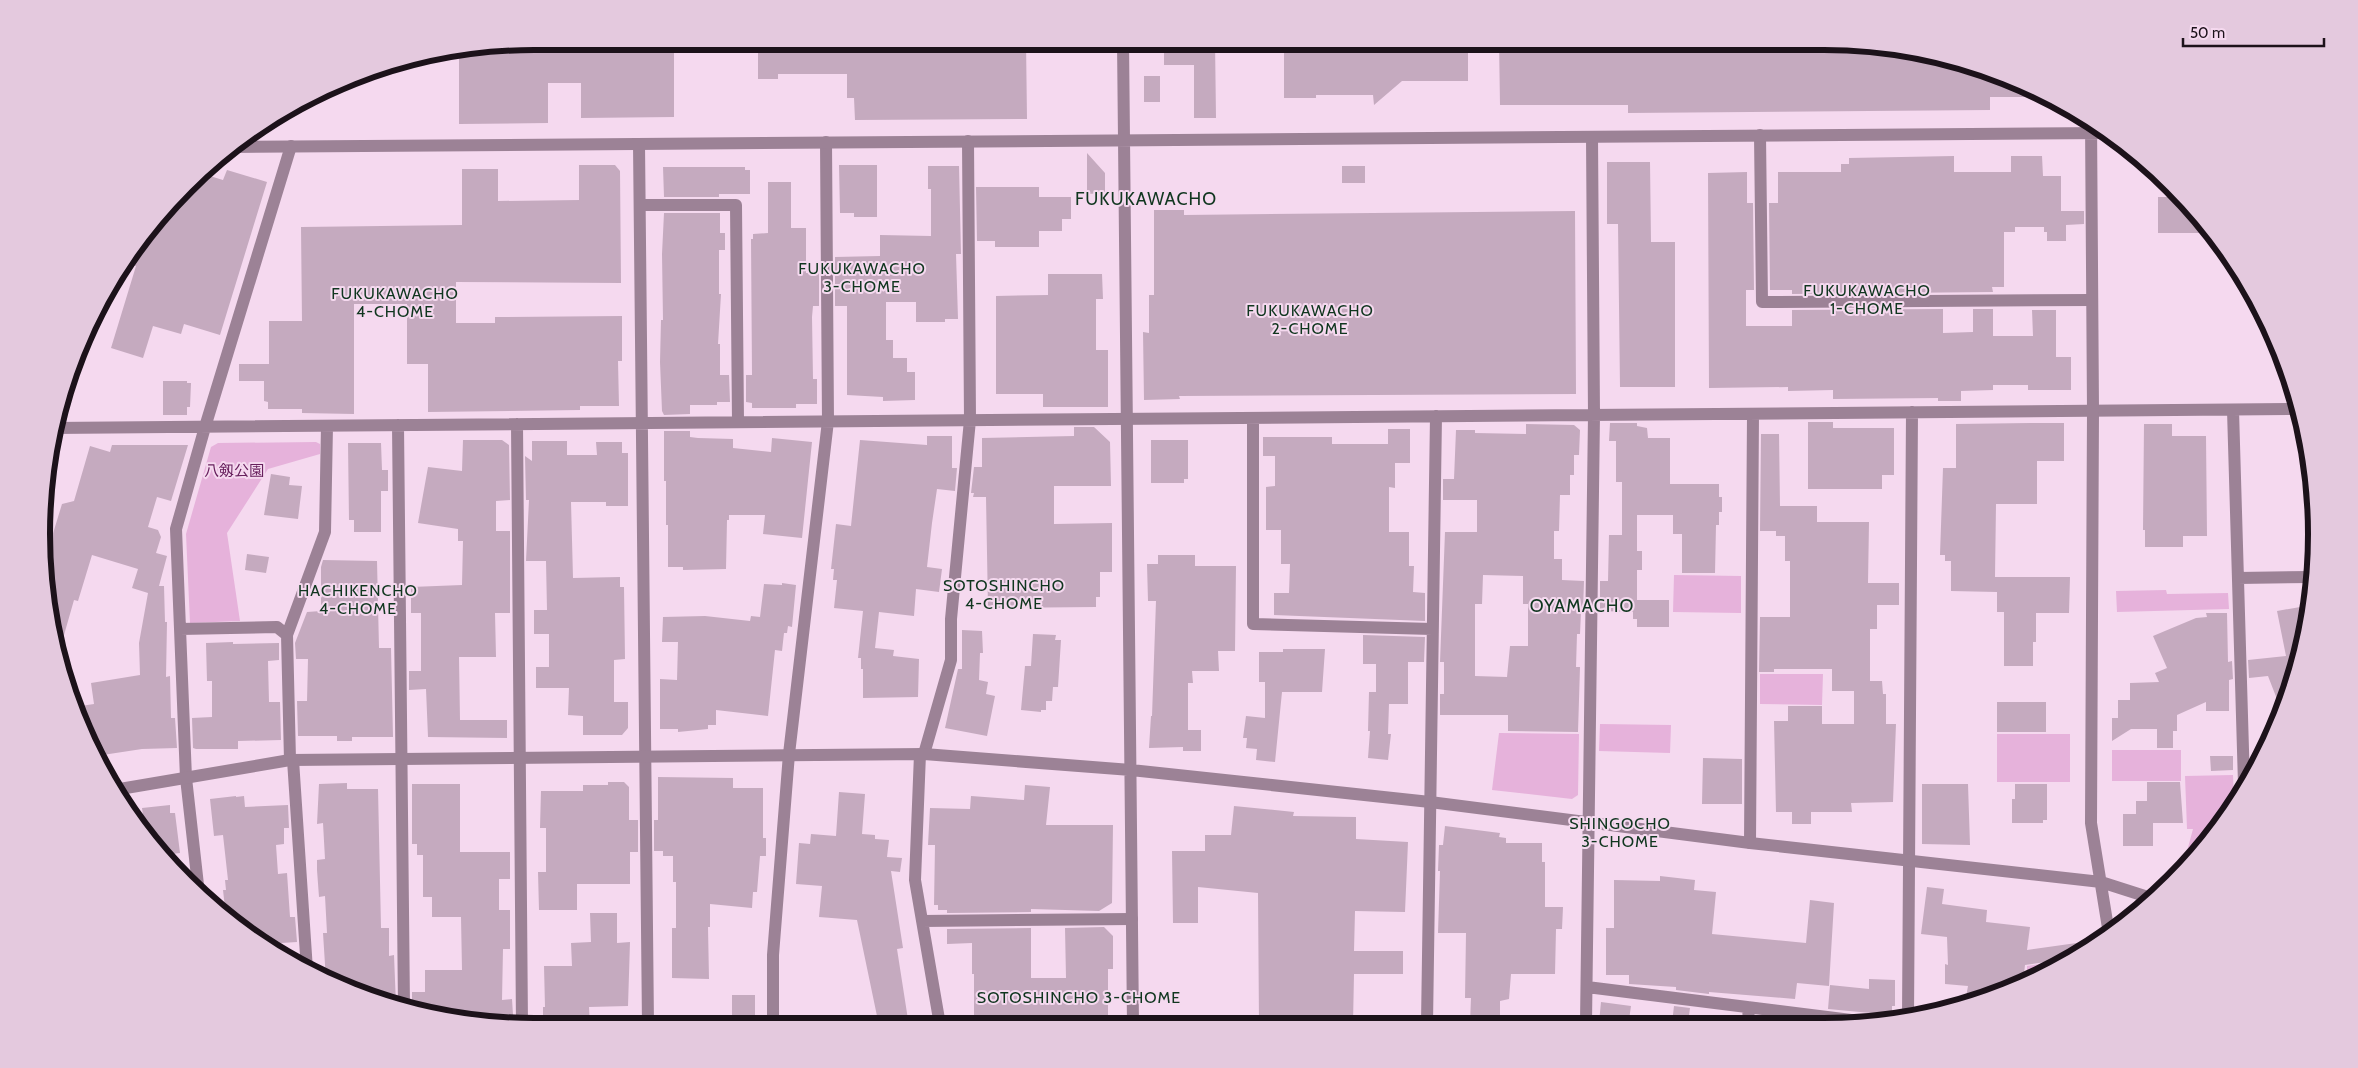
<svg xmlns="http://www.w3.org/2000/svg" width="2358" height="1068" font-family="Cabin,'Noto Sans JP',sans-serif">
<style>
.green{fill:#e6b2db}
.building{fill:#c5aabf;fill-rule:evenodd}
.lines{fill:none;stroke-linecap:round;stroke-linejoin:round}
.minor{stroke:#9c8296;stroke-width:12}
.tertiary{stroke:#9c8296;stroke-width:12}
.labels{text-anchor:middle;stroke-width:4;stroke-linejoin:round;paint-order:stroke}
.park-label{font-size:15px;fill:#67205d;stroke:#f5d9ef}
.neighbourhood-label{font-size:16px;letter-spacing:1px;fill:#10361f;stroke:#f5d9ef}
.quarter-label{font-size:18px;letter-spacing:1px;fill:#10361f;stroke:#f5d9ef}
.rim{fill:none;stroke:#1c121a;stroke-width:6}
</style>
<rect width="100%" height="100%" fill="#f5d9ef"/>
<path class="green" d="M316 442 320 444V454L268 469 227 533 240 621 190 623 186 534 211 447 218 443Z
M1674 575 1741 576V613L1673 612Z
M2166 590 2167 594 2228 593 2229 609 2117 612 2116 591Z
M1760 674H1823L1822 705 1760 704Z
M1600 724 1671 725 1670 753 1599 751Z
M1499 733 1579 734 1578 795 1572 799 1492 790Z
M1997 734H2070V782H1997Z
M2112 750H2181V781H2112Z
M2233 775 2234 801 2215 834 2183 866 2193 829H2187L2185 776Z
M2061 961 2027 981V966Z"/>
<path class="building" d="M534 41H674V117L581 118V83H548V123L459 124V49Z
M758 41H1026L1027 119 855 120 854 98H847V74H778V79H758Z
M1164 41H1215L1216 118H1194V65H1164Z
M1284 41H1468V81H1402L1374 105 1373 95H1316V98H1284Z
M1499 41H1824L1920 51 2012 79 2046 97H1990V110L1628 113V105H1500Z
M1144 76H1160V102H1144Z
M1087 153 1105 173V193L1087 194Z
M1954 156V172H2011V156H2042L2043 176H2061V211H2084V224L2066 225V241H2047V232H2044V227H2015V232H2004V287H1992L1993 292 1792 294V290H1770L1769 203H1778V172H1841V164H1849V158Z
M1607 162H1650L1651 242H1675V387H1620L1618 224H1607Z
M579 165H615L620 171 621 283 456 282V323H495V317L622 316V361H618L619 406H580V410L428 412V364H407V304H354V414L302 413V409H268V402L264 401V381H239V364H269V321H302L301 227 462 225V169H498V201L579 200Z
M839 165H877V217H854V213H840Z
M928 166H959L961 254H956L958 319H945V322H916V302H886V340H893V358H907V372H915V400L883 401V397L847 395V306H835V257L880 256V235L931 236V189H928Z
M1342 166H1365V183H1342Z
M663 167H745V170H750V194H719V197H664Z
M227 170 267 182 220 335 184 324 181 334 153 326 143 358 111 348 136 266 132 265 138 245 163 209 200 173 223 180Z
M1747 172V203H1753L1754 290H1746V326H1792V310L1943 309V333L1973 332V309H1993V336H2033L2032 310H2056V357H2071V390H2028V385H1993V390L1961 391V401H1938V398L1833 399V390L1788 391V387L1709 388 1708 173Z
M768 182H791V228H806V273H819V306H813L812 317 813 379H817V404H796V408H752V403L746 402V375H752L751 239H753V234L768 233Z
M976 187H1039V197H1071V219H1062V231H1039V247H995V241H977Z
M2158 197H2182L2211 233H2158Z
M1154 210H1184V215L1575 211 1576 394 1179 396 1180 399 1144 400 1143 332 1149 333V295H1154Z
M664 213H720V233H725V250H719V294H721L718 344H720V375H729L730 402H717V405H690V414L664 415 662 411 660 362 661 320H663L662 254Z
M1048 274H1102L1103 299H1096V350H1108V407H1043V394H996V296L1048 295Z
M163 381H187V383H191L190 407H187V415H163Z
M1808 422H1833V428H1894V475H1882V489H1808Z
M1610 423H1637V426L1647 428 1648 438H1670V484H1719V497H1722V512H1719V525H1716L1715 573H1682V534H1673V515H1637V551H1642V570H1637V600H1669V627H1637V619H1633V612L1600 611V581H1608L1609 535H1622V482H1616V441H1609Z
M2030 423H2064V461H2037V504H1996L1995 577H2070L2069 613H2036V642H2033V666H2004V612H1997V592L1951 591V561H1945V555H1940L1943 468H1956V424Z
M1526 424 1574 425 1580 430 1579 455H1574V475H1570V495H1560L1559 531H1554V559H1562V580L1584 581 1583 611H1581L1580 634H1577L1576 667H1580L1578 732 1508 731V715H1440V694H1444V662H1440L1445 532H1477V500H1443V479H1454L1456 430H1475V433L1526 434ZM1483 575 1523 576V604H1528V646H1510L1507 677 1475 676V604H1482Z
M2144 424H2172V436H2206L2207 536H2183V547H2145V530H2143Z
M1074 427H1094L1110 442 1111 486H1054V524L1112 523V572H1100V597H1096V607L988 608 986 497H973L974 493H971L974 467H982V438L1074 436Z
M1388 429H1410V463H1395V488L1389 487V532H1409V566H1414L1413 592 1425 593V621L1274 615V593H1289L1290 564H1281V530H1266V487L1275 486V456H1263V437H1332V444H1388Z
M664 431H690V437L698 438 733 439V448L771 452 772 438 812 442 802 538 763 534 765 515H729V520H727L726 569 683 570V567H668V525H666V481H664Z
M1761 434H1779L1780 506H1817V522H1869L1868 583H1899V605H1877V629H1870V681H1882L1883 694H1886V724H1896L1893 802 1851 803 1852 812H1811V824H1792V812H1776L1774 721H1788V706H1822V724H1854V691H1832V669H1774V672H1759L1760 617H1790V561H1785V536H1776V531H1760Z
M927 436H952V468H957L955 491 937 489 932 523 927 567 942 569 939 592 916 589 914 616 879 612 875 648 894 650 893 656 919 659 918 697 863 698V669H861V658H858L863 611 834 608 837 580H833L834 569H831L836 524 851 526 860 440 927 445Z
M463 440H502L509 445 510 500 496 501V531H510V613H495L496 657H459L460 720H507V738L428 737 426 689 409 690V671H421V613H411V587L462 585 463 541H458V529L418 523 428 467 462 471Z
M1151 440H1188V479H1184V483H1151Z
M532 441H567V455H597L596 442H622V453H628V506H606V502H571L573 578 620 577V587H624L625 659 614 660V702H628V728L622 735H583V716L568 715 569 688H536V667H549V634H534V610H547L546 561H526L529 500H526L525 456 532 461Z
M348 443H381L382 470H388V491H381V532H354V520H349Z
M112 445H188L171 501 157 497 148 527 158 530 161 537 156 553 167 556 159 586H164L165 622H167L166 677 170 676 171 718H175L177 748 142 749 96 756 74 707 94 704 91 683 140 675 139 643 148 593 132 588 138 569 92 555 78 601 74 600 58 656 51 630 44 563 62 504 74 501 90 446 110 452Z
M271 474 290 477 289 485 302 486 298 519 264 515Z
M247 554 269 557 266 573 245 570Z
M1158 555H1195V566H1236L1235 651H1218L1219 671H1192L1193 683H1188V730H1201V751H1183V747L1149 748 1151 716H1152L1156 601H1148L1147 564H1158Z
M323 560 377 561 379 648H391L393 737H352V741H337V736H298L297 701H307L308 659H296L295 643 307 612 321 611V567Z
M782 583 796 585 792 627 788 626 787 633H784L782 651 775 650 768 716 716 710V725H708V729L678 732V729H660V679L677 680 678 642H662L663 617 705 616 750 621 751 616 760 617 764 584 782 585Z
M2306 606 2308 620 2307 630 2282 712 2268 676 2249 678 2248 660 2286 656 2277 611Z
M2206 613H2227L2228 662 2232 661 2233 679 2229 680V711H2206V702L2177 715V731H2173V748H2157V729H2131L2112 741V718H2118V700H2130V683L2159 682 2155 673 2167 668 2153 636 2196 618 2207 617Z
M962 630 982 631 983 653H980L979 680 988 682 986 694 995 696 987 736 945 728 958 669H962Z
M1033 634 1056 635 1055 640H1061L1058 687H1053L1052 701H1046V710H1041V712L1021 710 1025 666H1031Z
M1363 635 1425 637 1424 662H1408V704H1389L1388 734H1391L1388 760 1368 758 1370 731H1368L1369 692H1376V664H1363Z
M233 642V644L279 643V660L268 661 269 702H280L281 740 238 741V749H196L193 748 192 718 212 717V681H207L206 643Z
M1283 649H1325L1322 692H1282L1275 762 1256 760 1257 749 1246 748 1247 738H1243L1246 716 1265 718V682H1259V652H1283Z
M1997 702H2046V732H1997Z
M2210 756H2233V770L2211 771Z
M1703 758 1742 759V804H1702Z
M658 777 733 778V788H763V838H766V856H760L757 892H753L752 908 710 904V927H708L709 979 672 978V928H676V882H673V856H663V851H654V820H658Z
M608 782H624L629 787V820H638V852H630V884H577V910H539L538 872H546V828H540L541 791H583V785H608Z
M2147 782H2180L2183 823H2153V846H2123V814H2136V801H2147Z
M347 783V789H378L381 928H389V956L394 955 396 1005 346 989 326 980 323 933H327L325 896 319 897 317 870V860L325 859 323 823 317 824 319 784Z
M412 784H460V852H510V879H499V910H510V949H503L502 1000 512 999 513 1015H505L506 1024 438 1017 412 1009V992H425V970H462L461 917H432V897H423V855H417V844H412Z
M1922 784H1968L1970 845 1922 844Z
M2015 784H2047V820H2043V823H2012V799H2015Z
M1025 785 1050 787 1046 825H1113L1112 903 1099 911 1031 909V912L947 913V910H938V905H934L935 845H928L930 808 970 809 971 796 1024 800Z
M839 792 865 794 862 834 875 835V839L889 840 887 857 902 858 900 872 891 871 903 948 897 949 909 1026H883L882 1015 877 1016 857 920 819 917 822 886 796 884 799 843 810 844 811 834 836 836Z
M236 796V797L244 796 245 807 288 805 289 828H284V844L276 845 278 874 287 873 290 917H295L297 942 265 944 226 917 223 890H226L225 880H228L223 835 214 836 210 799Z
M170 805V813H175L180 853 163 855 146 837 142 808Z
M1234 806 1294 812 1293 816 1356 817V839L1408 842 1405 912 1355 911 1354 951H1403V974H1354L1353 1024H1259L1258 893 1198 887V923H1173L1172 851H1205V835H1231Z
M1445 826 1500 833 1499 837 1506 838V843H1542V862H1545V907H1563L1562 929H1556L1555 974H1511L1509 999 1500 1001V1024H1470L1471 998H1465L1466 933H1438L1440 871H1438L1439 845H1443Z
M1660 876 1695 880 1694 890 1716 892 1712 934 1806 943 1810 900 1834 903 1829 986 1797 983 1795 999 1709 992V994L1676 990V987L1629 984V975H1606V928H1614V880L1660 881Z
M1927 887 1944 889 1942 904 1987 910 1986 922 2030 927 2027 950 2098 940 2065 959 2025 965 2023 983 2013 989 1978 999 1966 997 1968 986 1945 984V964L1948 965 1947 937 1921 934Z
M590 913H617V943L630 942 628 1006 589 1007 590 1027H543V1007H545L544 966H572L571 943 591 942Z
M1104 927 1113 936V969H1108V1021H1025V1025H974V974H972V943L947 944V929L1031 928V978H1066L1065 928Z
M1869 979 1895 980V1006H1892V1015L1828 1009 1830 985 1869 989Z
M732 995H755V1026H732Z
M1601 1002 1631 1006 1629 1020 1626 1023H1599Z
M1674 1006 1690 1008 1688 1023H1672Z"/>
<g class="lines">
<path class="minor" d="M1760 135 1762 302 2092 300
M639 144 648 1026
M640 205H736L738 422
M2233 410 2244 784
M1253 418V624L1432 629
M517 424 522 1026
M398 425 404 1007
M53 428 2299 409
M2238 578 2312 577
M180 629 277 627 287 635
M920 754 915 880 940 1025
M924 754 951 660V619L970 420 968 141
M290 760 287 635 325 532 327 426
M293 760 307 970
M1750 843 1753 414
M199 894 186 778 176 529 205 427 291 146
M922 921 1132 919
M1587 987 1875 1023
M1748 1007 1749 1023
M1908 1017 1912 412
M1586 1023 1594 415 1592 137
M1427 1024 1436 416
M773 1026V955L789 754 828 421 826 142"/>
<path class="tertiary" d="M1123 41 1133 1025
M2091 120 2093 411 2091 823 2109 934
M232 147 2108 133
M114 790 290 760 924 754 1131 770 1430 802 1750 843 2101 882 2151 898"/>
</g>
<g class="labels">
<g class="park-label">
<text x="234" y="476">八剱公園</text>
</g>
<g class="neighbourhood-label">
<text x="862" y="274">FUKUKAWACHO<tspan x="862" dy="18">3-CHOME</tspan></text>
<text x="1867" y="296">FUKUKAWACHO<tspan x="1867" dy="18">1-CHOME</tspan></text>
<text x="395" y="299">FUKUKAWACHO<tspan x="395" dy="18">4-CHOME</tspan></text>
<text x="1310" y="316">FUKUKAWACHO<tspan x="1310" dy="18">2-CHOME</tspan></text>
<text x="1004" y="591">SOTOSHINCHO<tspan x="1004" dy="18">4-CHOME</tspan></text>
<text x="358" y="596">HACHIKENCHO<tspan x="358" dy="18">4-CHOME</tspan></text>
<text x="1620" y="829">SHINGOCHO<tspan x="1620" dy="18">3-CHOME</tspan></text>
<text x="1079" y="1003">SOTOSHINCHO 3-CHOME</text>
</g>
<g class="quarter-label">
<text x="1146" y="205">FUKUKAWACHO</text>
<text x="1582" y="612">OYAMACHO</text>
</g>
</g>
<path d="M0 0H2358V1068H0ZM534 50H1824A484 484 0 0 1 2308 534V534A484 484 0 0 1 1824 1018H534A484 484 0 0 1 50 534V534A484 484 0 0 1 534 50Z" fill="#e4c9de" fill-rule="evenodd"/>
<path class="rim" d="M534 50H1824A484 484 0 0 1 2308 534V534A484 484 0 0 1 1824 1018H534A484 484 0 0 1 50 534V534A484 484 0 0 1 534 50Z"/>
<path d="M2183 38v8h141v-8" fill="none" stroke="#1c121a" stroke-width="2.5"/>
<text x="2190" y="38" font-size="15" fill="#1c121a" stroke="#f5d9ef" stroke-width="4" paint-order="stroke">50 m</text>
</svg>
